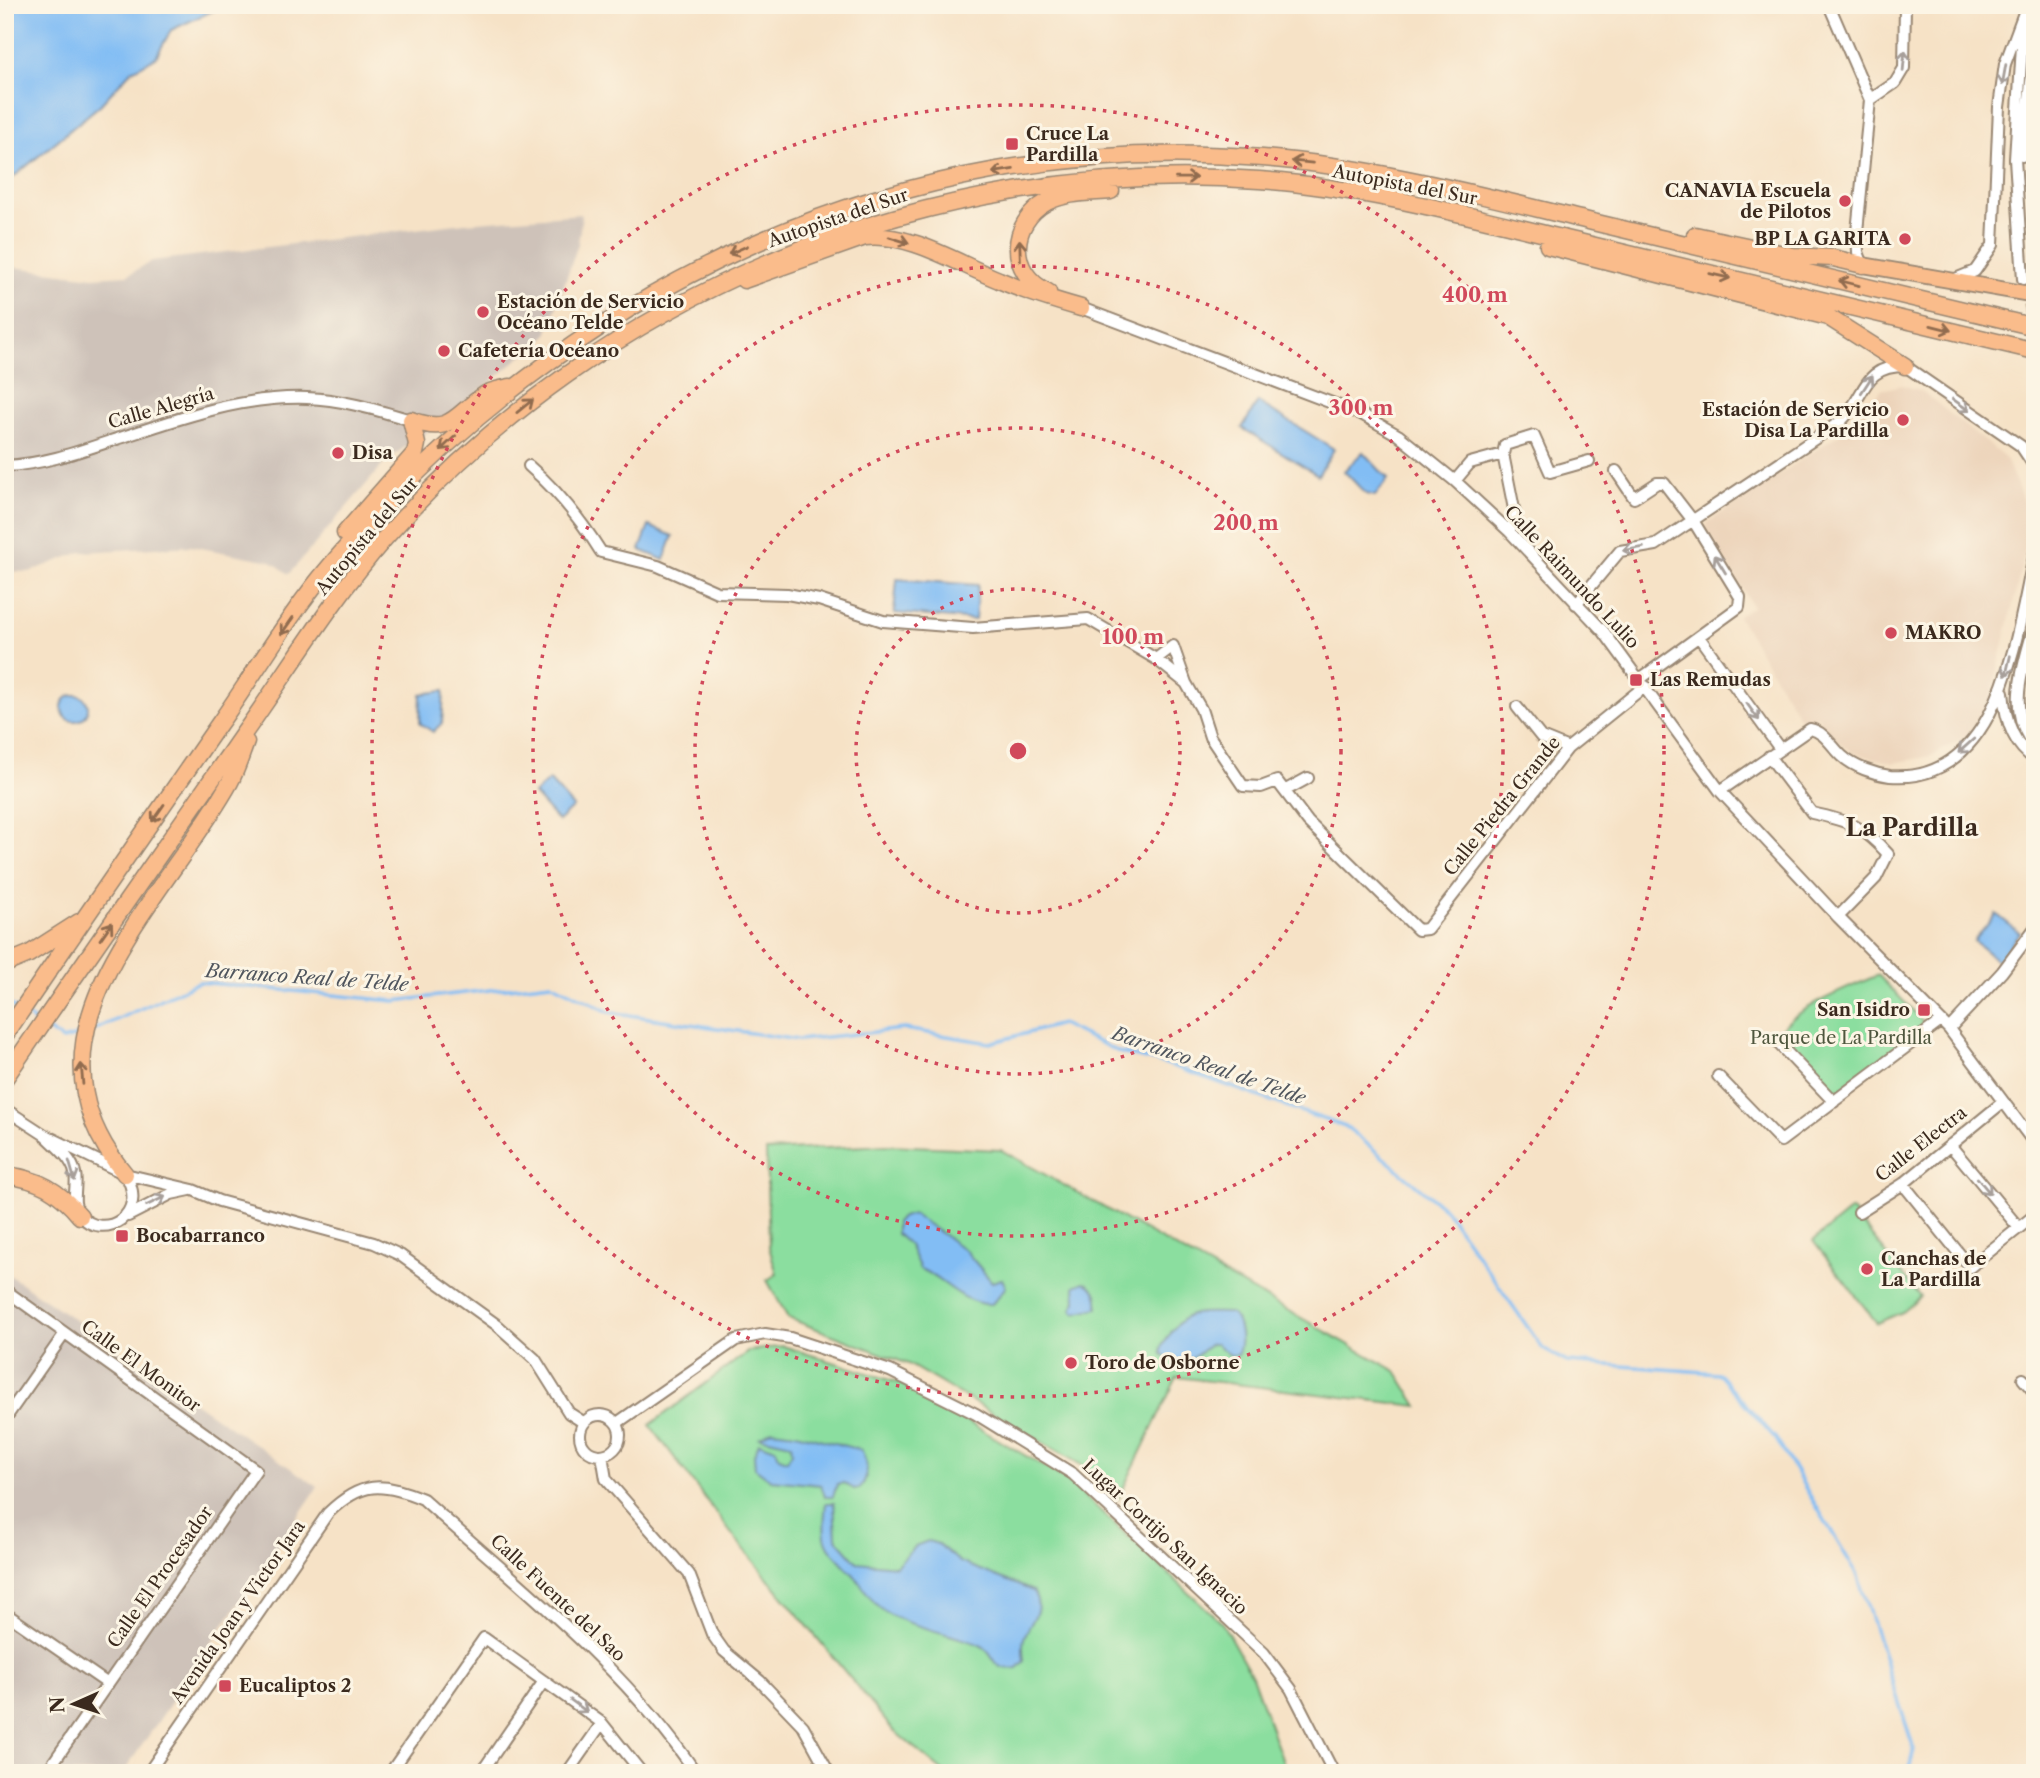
<svg xmlns="http://www.w3.org/2000/svg" width="2040" height="1778" font-family="'Libre Caslon Text',serif">
<style>
.built{fill:#ecd3b9}
.industrial{fill:#cec2b9}
.green{fill:#8bde9f;stroke:#63845e;stroke-width:2}
.water{fill:#82bdf4;stroke:#5e7489;stroke-width:2}
.lines{fill:none;stroke-linecap:round;stroke-linejoin:round}
.stream{stroke:#82bdf4;stroke-width:3.5}
.minor-tunnel{stroke:#d1bda4;stroke-width:10;stroke-dasharray:10 5;stroke-linecap:butt}
.minor-casing{stroke:#988672;stroke-width:14}
.major-casing{stroke:#988672;stroke-width:18}
.highway-casing{stroke:#988672;stroke-width:19}
.minor{stroke:#fff;stroke-width:10}
.major{stroke:#fabc8b;stroke-width:14}
.highway{stroke:#fabc8b;stroke-width:16}
.oneway{stroke:#a79f9a}
.oneway2{stroke:#916c4f}
.ring{fill:none;stroke:#d1495b;stroke-width:3.5;stroke-dasharray:3.5 7}
.poi-dot{fill:#d1495b;stroke:#fcf5e5;stroke-width:2.5}
.labels{text-anchor:middle;stroke-width:6;stroke-linejoin:round;paint-order:stroke}
.poi-label{font-size:18px;font-weight:bold;fill:#3b2a1e;stroke:#fcf5e5;text-anchor:start}
.street-label{font-size:18px;fill:#3b2a1e;stroke:#fcf5e5}
.park-label{font-size:18px;fill:#4f573e;stroke:#fcf5e5}
.water-label{font-size:19px;font-style:italic;fill:#50565e;stroke:#fcf5e5}
.district-label{font-size:24px;font-weight:bold;fill:#3b2a1e;stroke:#fcf5e5}
.centre{fill:#d1495b;stroke:#fcf5e5;stroke-width:3.5}
.ring-label{font-size:21px;text-anchor:middle;font-weight:bold;fill:#d1495b;stroke:#fcf5e5;stroke-width:6;stroke-linejoin:round;paint-order:stroke}
</style>
<rect width="100%" height="100%" fill="#fcf5e5"/>
<filter id="ink" filterUnits="userSpaceOnUse"><feTurbulence type="fractalNoise" baseFrequency=".0143" numOctaves="2"/><feDisplacementMap in="SourceGraphic" scale="14" xChannelSelector="R" yChannelSelector="G"/><feConvolveMatrix kernelMatrix="1 2 1 2 8 2 1 2 1" color-interpolation-filters="sRGB"/></filter>
<filter id="wash" filterUnits="userSpaceOnUse"><feTurbulence type="fractalNoise" baseFrequency=".00686" numOctaves="4" result="noise"/><feDisplacementMap in="SourceGraphic" scale="28" xChannelSelector="R" yChannelSelector="G"/><feGaussianBlur stdDeviation="1.57" result="paint"/><feColorMatrix in="noise" values="0 0 0 0 0 0 0 0 0 0 0 0 0 0 0 0 0 1.4 0 .05"/><feComposite in="paint" operator="in"/></filter>
<g filter="url(#wash)">
<rect width="100%" height="100%" fill="#f6e2c6"/>
<path class="built" d="M1902 385 1922 391 2006 459 2026 507 2025 552 1990 703 1967 736 1931 756 1893 763 1853 753 1835 740 1817 716 1804 725 1738 616 1753 607 1707 529V523L1847 429 1881 390Z"/>
<path class="industrial" d="M582 214 578 244 547 335 448 417 388 459 289 574 271 561 190 546 81 552 29 572 5 571V266L93 277 128 275 152 261 465 223Z
M5 1272 318 1487 123 1773H5Z"/>
<path class="green" d="M1878 975 1922 1020 1921 1029 1842 1089H1831L1777 1034C1794 1008 1849 988 1878 975Z
M888 1145 1001 1150 1396 1371 1418 1406 1177 1377 1118 1499 1083 1466 908 1364 788 1318 767 1280 777 1274 769 1247 766 1151Z
M1851 1210 1921 1297 1903 1312 1877 1323 1813 1241Z
M783 1346 905 1385 1067 1480 1222 1623 1252 1676 1287 1773H945L893 1730 734 1537 650 1425 749 1351Z"/>
<path class="water" d="M5 5H225L171 30 156 57 131 71 100 105 5 184Z
M1258 402 1334 449 1318 475 1242 428Z
M1363 452 1388 479 1375 496 1366 494 1344 471Z
M649 526 673 536 664 560 640 550Z
M897 579 978 585 975 620 894 613Z
M444 691 442 723 433 732 420 723 421 694Z
M62 708a13 13 0 1 1 26 0a13 13 0 1 1-26 0Z
M549 780 573 807 558 821 534 794Z
M1996 914 2020 933 1998 961 1974 941Z
M913 1214 965 1250 992 1282 1002 1279 1006 1287 992 1304C963 1306 944 1278 920 1269L909 1245 896 1233V1222L902 1217Z
M1084 1282C1096 1288 1099 1294 1098 1308L1075 1313 1072 1309 1076 1301 1075 1286Z
M1230 1313C1241 1320 1243 1344 1237 1355H1230L1216 1344H1211L1193 1358 1176 1362 1162 1354C1160 1347 1163 1345 1167 1339 1185 1308 1196 1313 1230 1313Z
M772 1430 796 1433 861 1450C868 1464 870 1475 860 1488L854 1489 844 1483 837 1484 833 1497H825L821 1485 771 1480 755 1468 754 1454 759 1443 776 1449 779 1457 787 1460 792 1452 791 1444 760 1437Z
M826 1503H834L836 1538 857 1562 896 1566 915 1546 928 1541 938 1544 960 1562 1033 1591C1045 1611 1031 1619 1024 1638 1022 1645 1023 1654 1024 1661L1017 1668C989 1672 998 1653 980 1645 957 1635 896 1624 879 1607 868 1598 862 1583 852 1573 825 1544 821 1546 826 1503Z"/>
<g class="lines">
<path class="stream" d="M5 1001 18 1010
M24 1014 38 1024
M45 1028 62 1040 81 1035
M92 1031 199 982 395 1001 551 983 609 1012 798 1040 904 1029 990 1043 1061 1024 1121 1053 1167 1064 1348 1128 1445 1209 1543 1349 1567 1362 1718 1373 1776 1439 1857 1574 1914 1749 1908 1773"/>
</g>
</g>
<g filter="url(#ink)">
<g class="lines">
<path class="minor-tunnel" d="M2025 289 2035 338"/>
<defs>
<path id="minor" d="M1829 5 1870 100 1857 232 1858 252 1863 265
M2023 29 2015 159 2023 279
M1870 100 1895 83 1904 68 1905 5
M2022 156 2035 50
M1953 280 1975 271 1993 245 1999 107 2005 64 2025 10
M1081 308 1361 414 1398 435 1455 481 1509 531 1604 632 1720 791 1838 917 1949 1029 2035 1144
M1503 454 1505 445 1534 436 1550 472 1589 461
M1503 454 1516 519 1509 531
M5 466C49 464 88 448 129 435 186 416 245 396 307 398 342 399 377 410 411 420
M529 466C558 491 581 520 601 552L658 566 717 592 787 594 819 600 883 621 973 628 1088 619 1156 659 1186 683 1201 709 1210 737 1243 786 1261 787 1277 781 1308 822 1418 930 1427 929 1568 748 1645 686
M1616 471 1634 498 1657 483H1664L1694 522 1740 597 1739 607 1640 679
M1455 481 1470 463 1503 454
M1576 604 1620 551 1656 545 1840 422C1867 397 1860 366 1905 366L2021 446 2035 467
M2035 623C2025 662 2004 711 2035 746
M1699 637 1780 749
M1156 659 1173 646 1186 683
M2003 692C2005 717 2012 745 2035 759
M1517 707 1541 737 1568 748
M1769 756 1812 813C1849 821 1863 826 1888 854L1876 878 1838 917
M1286 790 1308 778
M1720 791 1810 729C1824 731 1832 747 1842 756 1854 767 1874 774 1890 776 2002 785 2017 629 2035 552
M1949 1029 2002 972 2035 928
M1774 1039 1834 1102
M1718 1076 1781 1141 1941 1021
M5 1109 45 1135 125 1174C151 1215 102 1242 80 1215 70 1203 78 1187 75 1173 72 1158 55 1145 45 1135
M1950 1145 2019 1228
M125 1174 193 1190 219 1201 374 1243 400 1255 497 1325 535 1359 569 1413 583 1422
M1903 1184 1970 1267 2035 1215
M1859 1212 1903 1184 2003 1102
M128 1216 171 1194 190 1190
M5 1290 256 1470 46 1773
M2023 1379 2035 1393
M580 1435a20 20 0 1 1 40 0a20 20 0 1 1-40 0Z
M5 1419 65 1333
M617 1423 736 1340 765 1334 790 1338 890 1371 976 1414 1073 1474 1264 1653 1291 1689 1334 1773
M602 1455 606 1479 689 1574 712 1634 724 1651 760 1681 803 1726 829 1773
M5 1613 108 1684
M148 1773 328 1513C361 1481 382 1482 423 1499 518 1585 624 1666 696 1773
M390 1773 484 1638 602 1723 642 1773
M481 1773 544 1681
M567 1773 602 1723"/>
<path id="major" d="M1863 265 2035 295"/>
<path id="highway" d="M1695 235 1793 256 1833 258 1863 265
M1548 246 1828 317 1905 366
M744 280 865 237C910 232 958 264 999 280 1026 292 1053 300 1081 308
M1048 292C1007 273 1009 223 1047 202 1066 192 1090 193 1111 191
M411 420C452 435 453 416 484 395 491 390 502 389 510 387
M345 533 415 453 417 444 411 420
M5 964 29 954 79 922
M5 1035C75 931 147 828 219 724 256 672 289 614 331 565 564 289 898 128 1263 158 1377 167 1487 197 1597 223 1743 258 1889 293 2035 327
M5 1078C83 963 163 850 242 736 289 670 331 600 385 538 603 291 929 156 1259 180 1368 188 1476 218 1583 243 1733 279 1884 314 2035 351
M125 1174C7 1033 164 902 230 782 237 769 241 755 246 742
M5 1175C39 1179 58 1190 80 1216"/>
</defs>
<use href="#minor" class="minor-casing"/>
<use href="#major" class="major-casing"/>
<use href="#highway" class="highway-casing"/>
<use href="#minor" class="minor"/>
<use href="#major" class="major"/>
<use href="#highway" class="highway"/>
</g>
<defs><path id="oneway-shaft" d="M-6 0H5M1.5-3L5.5 0L1.5 3" fill="none" stroke-width="1.6" stroke-linecap="round" stroke-linejoin="round" transform="scale(1.75)"/></defs>
<g class="oneway">
<use href="#oneway-shaft" transform="translate(1904 61) rotate(-85)"/>
<use href="#oneway-shaft" transform="translate(2004 75) rotate(100)"/>
<use href="#oneway-shaft" transform="translate(1867 384) rotate(-57)"/>
<use href="#oneway-shaft" transform="translate(1961 405) rotate(35)"/>
<use href="#oneway-shaft" transform="translate(1633 549) rotate(171)"/>
<use href="#oneway-shaft" transform="translate(1720 564) rotate(-122)"/>
<use href="#oneway-shaft" transform="translate(2008 666) rotate(103)"/>
<use href="#oneway-shaft" transform="translate(1753 712) rotate(54)"/>
<use href="#oneway-shaft" transform="translate(1966 746) rotate(138)"/>
<use href="#oneway-shaft" transform="translate(72 1171) rotate(74)"/>
<use href="#oneway-shaft" transform="translate(1984 1186) rotate(50)"/>
<use href="#oneway-shaft" transform="translate(156 1201) rotate(-26)"/>
<use href="#oneway-shaft" transform="translate(579 1706) rotate(36)"/>
</g>
<g class="oneway2">
<use href="#oneway-shaft" transform="translate(1302 162) rotate(-174)"/>
<use href="#oneway-shaft" transform="translate(1003 171) rotate(171)"/>
<use href="#oneway-shaft" transform="translate(1186 178) rotate(-1)"/>
<use href="#oneway-shaft" transform="translate(899 240) rotate(17)"/>
<use href="#oneway-shaft" transform="translate(738 250) rotate(156)"/>
<use href="#oneway-shaft" transform="translate(1020 250) rotate(-92)"/>
<use href="#oneway-shaft" transform="translate(1720 276) rotate(13)"/>
<use href="#oneway-shaft" transform="translate(1849 283) rotate(-166)"/>
<use href="#oneway-shaft" transform="translate(1941 328) rotate(14)"/>
<use href="#oneway-shaft" transform="translate(525 406) rotate(-39)"/>
<use href="#oneway-shaft" transform="translate(448 443) rotate(137)"/>
<use href="#oneway-shaft" transform="translate(287 626) rotate(125)"/>
<use href="#oneway-shaft" transform="translate(158 813) rotate(125)"/>
<use href="#oneway-shaft" transform="translate(106 931) rotate(-55)"/>
<use href="#oneway-shaft" transform="translate(82 1074) rotate(-95)"/>
</g>
</g>
<g class="ring">
<circle cx="1018" cy="751" r="162"/>
<circle cx="1018" cy="751" r="323"/>
<circle cx="1018" cy="751" r="485"/>
<circle cx="1018" cy="751" r="646"/>
</g>
<g class="poi-dot">
<rect x="1005" y="137" width="14" height="14" rx="3.5"/>
<circle cx="1845" cy="201" r="7"/>
<circle cx="1905" cy="239" r="7"/>
<circle cx="483" cy="312" r="7"/>
<circle cx="444" cy="351" r="7"/>
<circle cx="1903" cy="420" r="7"/>
<circle cx="338" cy="453" r="7"/>
<circle cx="1891" cy="633" r="7"/>
<rect x="1629" y="673" width="14" height="14" rx="3.5"/>
<rect x="1917" y="1003" width="14" height="14" rx="3.5"/>
<rect x="115" y="1229" width="14" height="14" rx="3.5"/>
<circle cx="1867" cy="1269" r="7"/>
<circle cx="1071" cy="1363" r="7"/>
<rect x="218" y="1679" width="14" height="14" rx="3.5"/>
</g>
<g class="labels">
<g class="poi-label">
<text x="1026" y="140">Cruce La<tspan x="1026" dy="21">Pardilla</tspan></text>
<text x="1831" y="197" text-anchor="end">CANAVIA Escuela<tspan x="1831" dy="21">de Pilotos</tspan></text>
<text x="1891" y="245" text-anchor="end">BP LA GARITA</text>
<text x="497" y="308">Estación de Servicio<tspan x="497" dy="21">Océano Telde</tspan></text>
<text x="458" y="357">Cafetería Océano</text>
<text x="1889" y="416" text-anchor="end">Estación de Servicio<tspan x="1889" dy="21">Disa La Pardilla</tspan></text>
<text x="352" y="459">Disa</text>
<text x="1905" y="639">MAKRO</text>
<text x="1650" y="686">Las Remudas</text>
<text x="1910" y="1016" text-anchor="end">San Isidro</text>
<text x="136" y="1242">Bocabarranco</text>
<text x="1881" y="1265">Canchas de<tspan x="1881" dy="21">La Pardilla</tspan></text>
<text x="1085" y="1369">Toro de Osborne</text>
<text x="239" y="1692">Eucaliptos 2</text>
</g>
<g class="street-label">
<text transform="translate(1405 185) rotate(11)" y="6">Autopista del Sur</text>
<text transform="translate(838 218) rotate(-19)" y="6">Autopista del Sur</text>
<text transform="translate(161 408) rotate(-16)" y="6">Calle Alegría</text>
<text transform="translate(367 536) rotate(-50)" y="6">Autopista del Sur</text>
<text transform="translate(1572 577) rotate(47)" y="6">Calle Raimundo Lulio</text>
<text transform="translate(1502 806) rotate(-51)" y="6">Calle Piedra Grande</text>
<text transform="translate(1921 1144) rotate(-38)" y="6">Calle Electra</text>
<text transform="translate(141 1366) rotate(36)" y="6">Calle El Monitor</text>
<text transform="translate(1165 1537) rotate(43)" y="6">Lugar Cortijo San Ignacio</text>
<text transform="translate(160 1577) rotate(-55)" y="6">Calle El Procesador</text>
<text transform="translate(558 1598) rotate(43)" y="6">Calle Fuente del Sao</text>
<text transform="translate(238 1612) rotate(-55)" y="6">Avenida Joan y Victor Jara</text>
</g>
<g class="park-label">
<text x="1841" y="1044">Parque de La Pardilla</text>
</g>
<g class="water-label">
<text transform="translate(307 977) rotate(4)" y="7">Barranco Real de Telde</text>
<text transform="translate(1209 1065) rotate(19)" y="7">Barranco Real de Telde</text>
</g>
<g class="district-label">
<text x="1912" y="836">La Pardilla</text>
</g>
</g>
<circle cx="1018" cy="751" r="10" class="centre"/>
<g class="ring-label">
<text x="1475" y="302">400 m</text>
<text x="1361" y="415">300 m</text>
<text x="1246" y="530">200 m</text>
<text x="1133" y="644">100 m</text>
</g>
<rect width="2040" height="1778" fill="none" stroke="#fcf5e5" stroke-width="28"/>
<g transform="translate(74 1704) rotate(267)" stroke="#fcf5e5" stroke-width="5" paint-order="stroke">
<path d="M0-5L12 26L0 18L-12 26Z" fill="#3b2a1e"/>
<text y="-10" font-size="19" font-weight="bold" text-anchor="middle" fill="#3b2a1e">N</text>
</g>
</svg>
